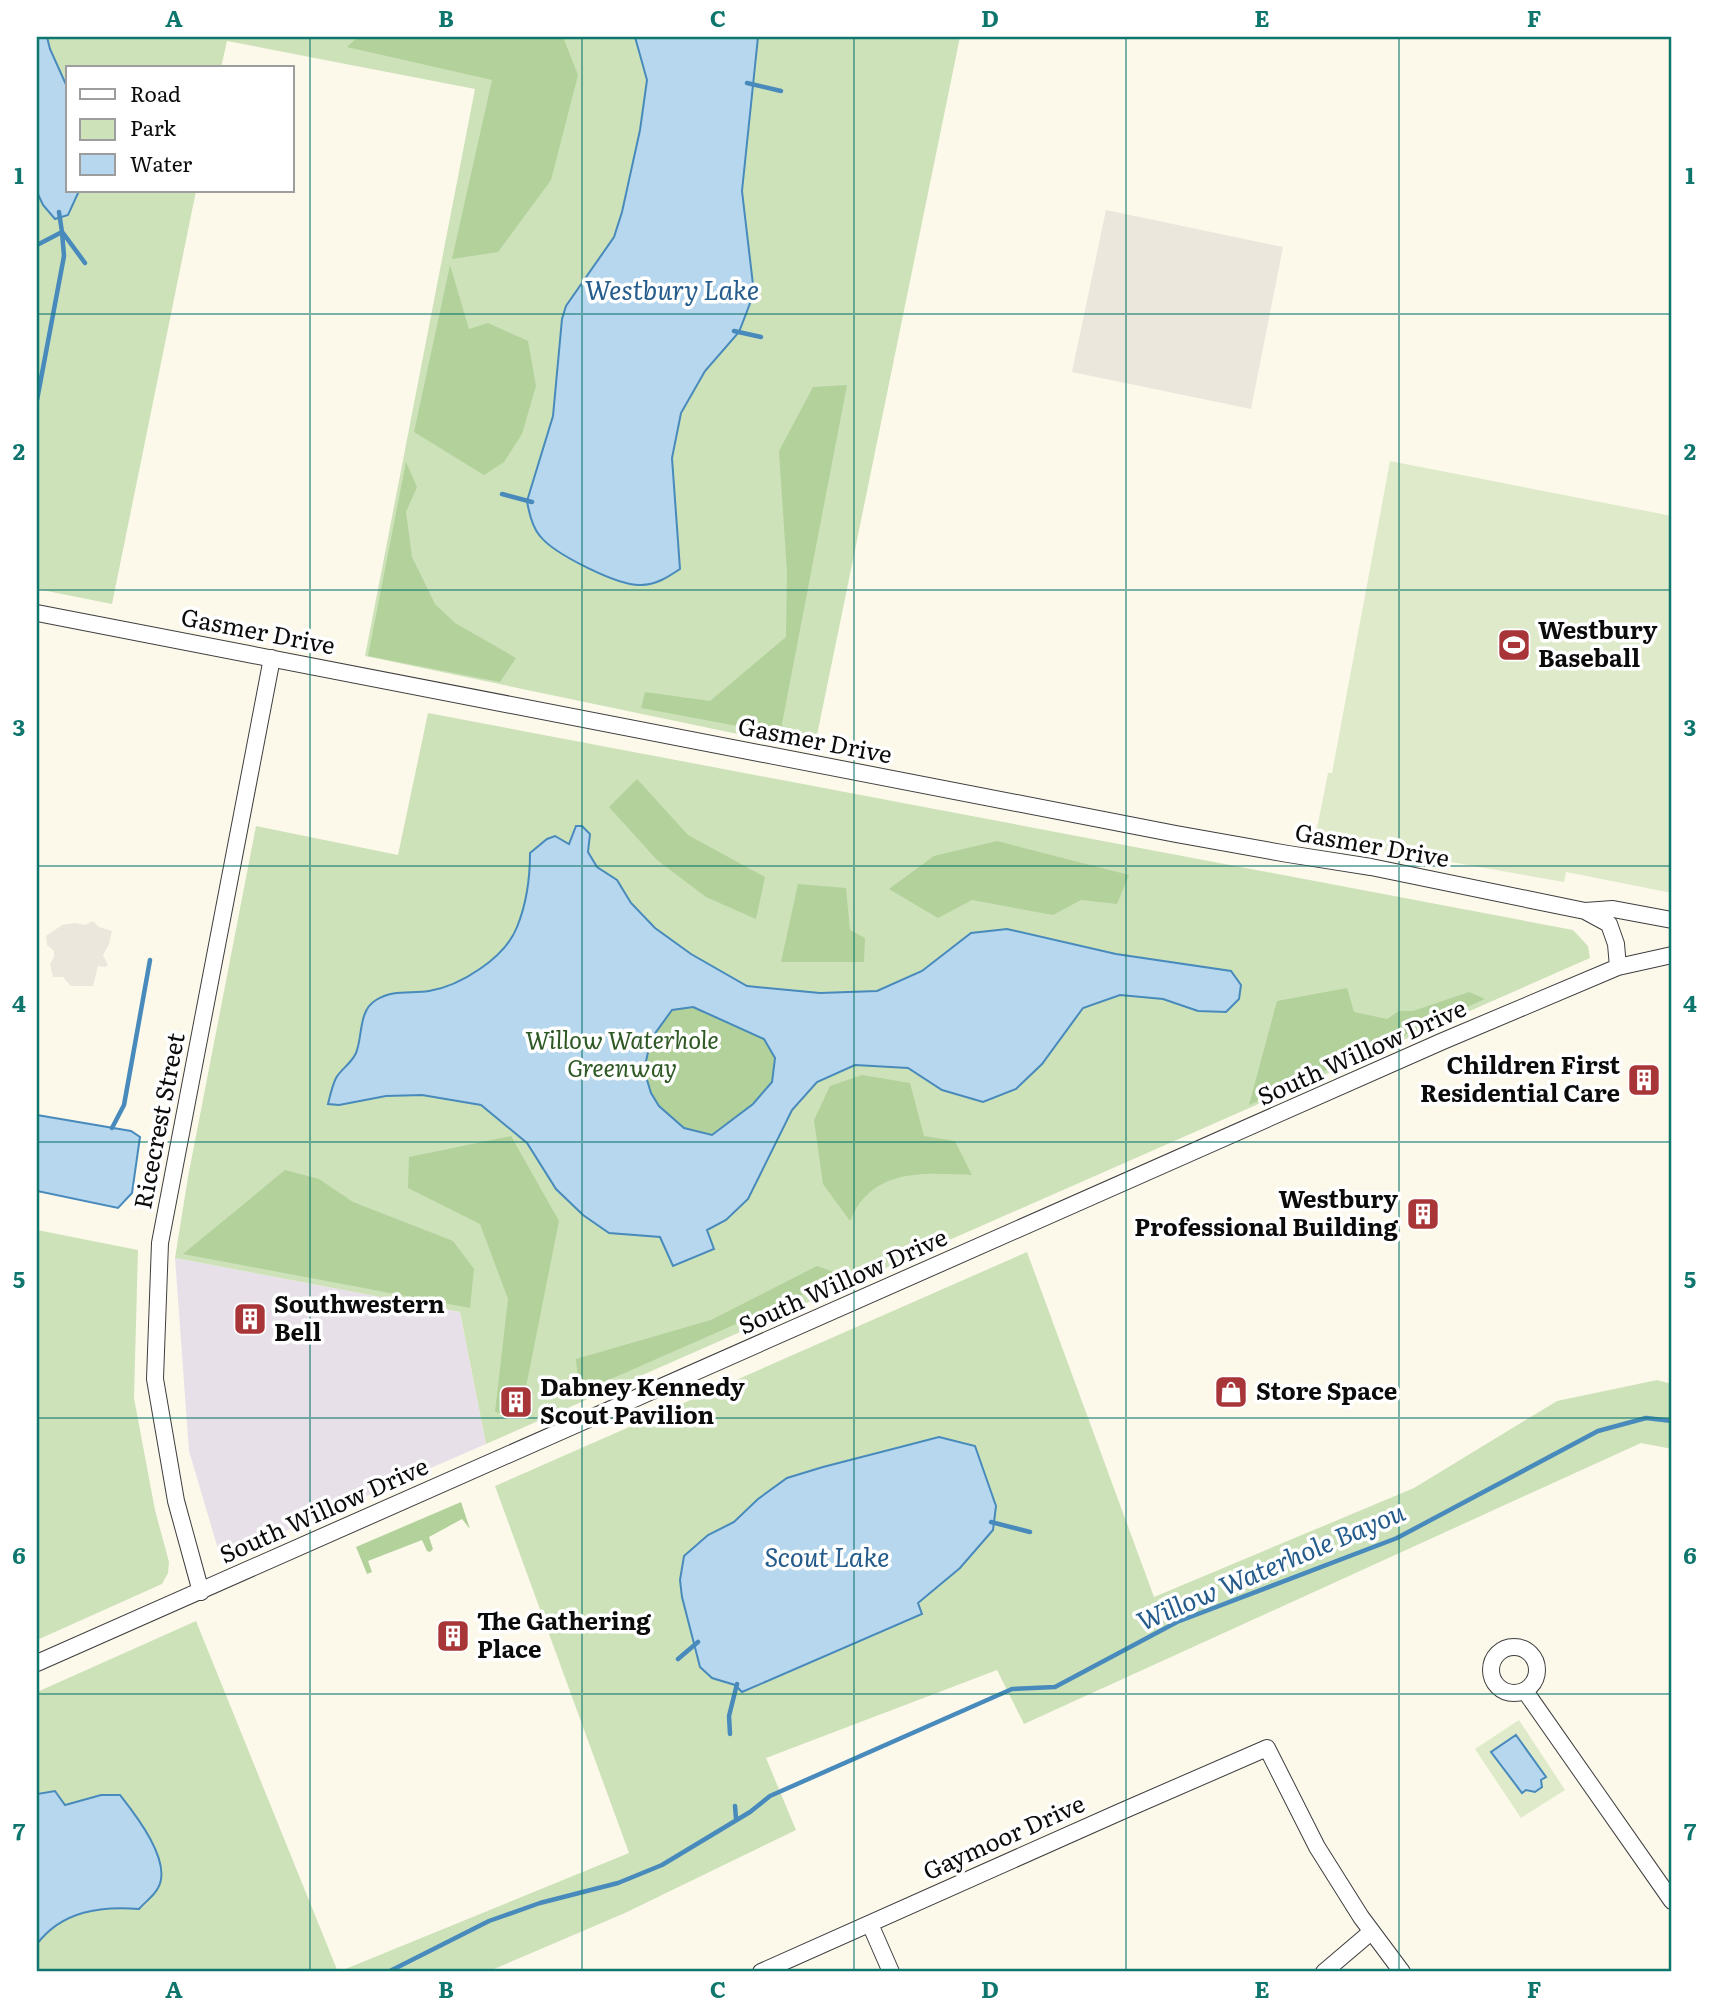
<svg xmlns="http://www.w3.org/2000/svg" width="1709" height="2009" font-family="Literata,serif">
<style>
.industrial{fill:#e8e0e9}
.green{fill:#cee2ba}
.forest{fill:#b2d19b}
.pitch{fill:#dfeaca}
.plaza{fill:#ebe7dc}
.water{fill:#b6d7ed;stroke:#478abb;stroke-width:2;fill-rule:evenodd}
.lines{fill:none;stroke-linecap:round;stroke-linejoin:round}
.stream{stroke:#478abb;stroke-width:4.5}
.minor-casing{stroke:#3e3e3e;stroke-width:18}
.minor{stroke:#fff;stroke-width:16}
.grid{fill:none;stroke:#0f766e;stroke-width:2;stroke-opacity:0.55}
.labels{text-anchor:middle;stroke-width:7;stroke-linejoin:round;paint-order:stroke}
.poi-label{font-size:24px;font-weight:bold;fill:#0b0b0b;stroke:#fff;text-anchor:start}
.street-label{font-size:24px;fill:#0b0b0b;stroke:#fff}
.park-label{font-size:24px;font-style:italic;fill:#2e5924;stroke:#fff}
.water-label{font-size:26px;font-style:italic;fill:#255c8c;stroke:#fff}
.neatline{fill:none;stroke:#0f766e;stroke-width:2.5}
.grid-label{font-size:23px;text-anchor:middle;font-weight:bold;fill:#0f766e}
</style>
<rect width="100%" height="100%" fill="#fcf9eb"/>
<path class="industrial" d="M175 1258 460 1312 486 1444 221 1559 189 1451Z"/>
<path class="green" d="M37 37H960L814 750 365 656 475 89 227 41 221 68H68V191H196L112 604 37 589Z
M428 713 1573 930 1588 946 1590 958 486 1444 460 1312 175 1258 188 1177 256 826 398 855Z
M37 1230 138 1250 134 1398 155 1510 169 1562 168 1573 162 1584 37 1640Z
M1027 1252 1154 1597 1414 1488 1557 1401 1657 1380 1672 1384V1449L1641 1443 1024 1724 997 1670 766 1758 796 1830 625 1913 487 1972H37V1692L196 1621 338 1972 629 1853 495 1486Z"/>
<path class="forest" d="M358 37H563L578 75 551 180 498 252 452 259 492 80 347 47Z
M450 265 469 329 488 323 528 341 536 386 522 434 504 462 484 475 414 432Z
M847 385 780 734 641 708 645 692 710 701 786 637 787 573 779 451 813 387Z
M406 462 417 487 406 512 412 557 435 604 455 623 516 658 500 682 368 656Z
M637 779 688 835 765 877 756 919 706 897 657 860 609 807Z
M997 841 1129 875 1117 904 1081 900 1053 915 972 900 938 918 889 889 934 856Z
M798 884 846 888 850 930 865 938 864 962H781Z
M1347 988 1354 1012 1387 1019 1399 1011H1413L1469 992 1485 999 1249 1105 1277 1001Z
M693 1007 764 1039 775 1058 772 1082 753 1104 712 1135 684 1128 659 1106 651 1093 644 1070 651 1039 672 1010Z
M862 1075 910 1083 924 1136 955 1141 972 1175C935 1174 893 1168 865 1197 858 1203 854 1213 850 1221L823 1184 814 1120 830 1086Z
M511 1136 559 1221 520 1417 495 1412 508 1299 480 1224 408 1188 409 1157Z
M285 1170 319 1179 353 1202 453 1241 474 1269 470 1308 183 1254Z
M817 1266 845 1276 579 1393 576 1359 711 1320Z
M461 1502 470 1529 462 1519 429 1537 433 1549 430 1552 427 1551 422 1540 368 1561 372 1572 367 1574 356 1547Z"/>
<path class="pitch" d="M1390 461 1672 516V893L1566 872 1564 882 1315 838 1328 773H1332Z
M1519 1720 1565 1790 1521 1818 1475 1749Z"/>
<path class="plaza" d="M1106 210 1283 247 1251 409 1072 372Z
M93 921 99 927 112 931 109 944 103 955 108 965 105 967 98 966 93 986H71L63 977H53L50 964 54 957V951L47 945 46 936 62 925 75 923 85 925Z"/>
<path class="water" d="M37 37H47L50 49 68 89V191H79L68 215 55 219 43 205 37 192Z
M635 37H758L742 191 754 293 739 332 705 371 681 413 672 458 680 569C668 577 656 585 641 585 618 586 554 554 540 536 532 527 529 513 527 501L553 416 562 319 566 306 614 237 622 212 640 130 647 80Z
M576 826H582L590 834 588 852 597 867 617 880 631 903 655 928 691 954 747 986 820 993 877 991 922 971 971 933 1007 929 1116 954 1231 971 1241 985 1239 999 1226 1012 1198 1011 1163 999 1120 995 1083 1008 1042 1064 1016 1089 983 1102 942 1090 908 1068 855 1065 817 1082 792 1110 748 1199 726 1220 707 1230 714 1249 673 1266 660 1237 609 1233 583 1215 556 1189 527 1143 481 1105 422 1095 386 1096 339 1105 328 1104C330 1096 332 1086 336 1078 341 1069 351 1064 356 1053 363 1036 358 1011 376 1000 393 989 411 994 429 991 460 986 505 958 517 927 526 905 530 877 530 853L547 839 555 836 569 844ZM693 1007 764 1039 775 1058 772 1082 753 1104 712 1135 684 1128 659 1106 651 1093 644 1070 651 1039 672 1010Z
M37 1115 131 1131 140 1137 132 1193 118 1208 37 1191Z
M939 1437 975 1446 996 1506 993 1530 960 1568 918 1603 922 1614 742 1692 735 1685 712 1678 700 1667 682 1597 680 1580 684 1556 708 1535 734 1522 758 1499 787 1478 823 1467Z
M1516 1735 1546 1777 1541 1780 1542 1787 1535 1792 1526 1790 1522 1793 1491 1752Z
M55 1791 65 1805 101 1795H120C135 1814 173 1862 158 1888 154 1896 145 1902 139 1909 100 1906 62 1911 37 1944V1794Z"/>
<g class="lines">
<path class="stream" d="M747 83 781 91
M63 233 85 263
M37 245 62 232 59 212
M734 331 761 337
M37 400 64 256 62 232
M502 494 532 502
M112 1128 124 1105 150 960
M991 1522 1030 1532
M678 1659 698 1642
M730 1734 729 1716 737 1684
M735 1806 736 1819
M388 1972 489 1921 540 1903 618 1883 662 1865 750 1812 770 1796 1012 1689 1055 1687 1177 1622 1397 1538 1598 1431 1646 1418 1672 1421"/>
<defs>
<path id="minor" d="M37 613 1176 834 1288 854 1371 867 1585 911 1609 924 1616 944 1618 967
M1585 911 1613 909 1672 920
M201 1592 176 1501 155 1379 160 1243 272 658
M1491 1670a23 23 0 1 1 46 0a23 23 0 1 1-46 0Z
M37 1663 1443 1041 1618 967 1672 955
M1525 1691 1672 1901
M870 1924 891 1972
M761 1972 1120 1812 1267 1748 1317 1847 1361 1917 1402 1972
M1324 1972 1371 1932"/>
</defs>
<use href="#minor" class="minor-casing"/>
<use href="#minor" class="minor"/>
</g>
<path class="grid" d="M310 37V1972M582 37V1972M854 37V1972M1126 37V1972M1399 37V1972M37 314H1672M37 590H1672M37 866H1672M37 1142H1672M37 1418H1672M37 1694H1672"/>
<defs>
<symbol id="stadium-square" viewBox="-11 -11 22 22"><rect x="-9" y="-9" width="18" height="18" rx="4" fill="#a83538" stroke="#fff"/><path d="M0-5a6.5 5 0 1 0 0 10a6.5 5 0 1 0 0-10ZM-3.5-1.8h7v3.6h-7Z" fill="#fff"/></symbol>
<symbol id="building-square" viewBox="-11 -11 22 22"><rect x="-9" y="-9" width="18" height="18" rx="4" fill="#a83538" stroke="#fff"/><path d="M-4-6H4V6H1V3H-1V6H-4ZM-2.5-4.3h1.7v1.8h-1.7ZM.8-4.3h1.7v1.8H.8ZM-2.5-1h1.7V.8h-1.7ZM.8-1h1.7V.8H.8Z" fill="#fff"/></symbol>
<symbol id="shop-square" viewBox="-11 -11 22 22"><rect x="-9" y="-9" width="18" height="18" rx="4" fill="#a83538" stroke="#fff"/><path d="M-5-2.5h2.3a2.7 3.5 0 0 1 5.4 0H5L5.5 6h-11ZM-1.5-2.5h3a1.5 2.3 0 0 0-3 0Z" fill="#fff"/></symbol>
</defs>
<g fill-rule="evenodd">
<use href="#stadium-square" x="1495" y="626" width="38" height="38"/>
<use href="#building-square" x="1625" y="1061" width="38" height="38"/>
<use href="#building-square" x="1404" y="1195" width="38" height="38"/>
<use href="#building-square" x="231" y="1300" width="38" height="38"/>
<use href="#shop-square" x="1212" y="1373" width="38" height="38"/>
<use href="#building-square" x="497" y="1383" width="38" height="38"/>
<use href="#building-square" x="434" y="1617" width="38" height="38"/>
</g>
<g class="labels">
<g class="poi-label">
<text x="1538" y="639">Westbury<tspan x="1538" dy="28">Baseball</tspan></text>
<text x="1620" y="1074" text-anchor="end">Children First<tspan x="1620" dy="28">Residential Care</tspan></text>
<text x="1398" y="1208" text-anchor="end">Westbury<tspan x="1398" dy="28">Professional Building</tspan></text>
<text x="274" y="1313">Southwestern<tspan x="274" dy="28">Bell</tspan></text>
<text x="540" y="1396">Dabney Kennedy<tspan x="540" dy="28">Scout Pavilion</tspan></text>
<text x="1256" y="1400">Store Space</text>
<text x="477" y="1630">The Gathering<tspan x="477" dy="28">Place</tspan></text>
</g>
<g class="street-label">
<text transform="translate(258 632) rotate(11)" y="8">Gasmer Drive</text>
<text transform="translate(815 741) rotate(11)" y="8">Gasmer Drive</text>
<text transform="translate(1372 846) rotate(10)" y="8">Gasmer Drive</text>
<text transform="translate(1362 1053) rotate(-24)" y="8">South Willow Drive</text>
<text transform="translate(160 1121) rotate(-79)" y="8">Ricecrest Street</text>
<text transform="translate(843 1282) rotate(-24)" y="8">South Willow Drive</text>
<text transform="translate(324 1511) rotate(-24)" y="8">South Willow Drive</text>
<text transform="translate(1004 1838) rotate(-24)" y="8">Gaymoor Drive</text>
</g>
<g class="park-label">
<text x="622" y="1049">Willow Waterhole<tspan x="622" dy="28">Greenway</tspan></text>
</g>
<g class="water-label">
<text x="672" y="300">Westbury Lake</text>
<text x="827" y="1567">Scout Lake</text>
<text transform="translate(1271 1567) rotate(-23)" y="9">Willow Waterhole Bayou</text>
</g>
</g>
<rect width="1709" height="2009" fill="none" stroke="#ffffff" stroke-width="77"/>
<rect x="66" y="66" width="228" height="126" fill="#ffffff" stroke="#9d9d9d" stroke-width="2"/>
<rect x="80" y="89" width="35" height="10" fill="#ffffff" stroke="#9d9d9d" stroke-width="2"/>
<text x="130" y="102" font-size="21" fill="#0b0b0b">Road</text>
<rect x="80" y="119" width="35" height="21" fill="#cee2ba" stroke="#9d9d9d" stroke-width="2"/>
<text x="130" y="136" font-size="21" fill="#0b0b0b">Park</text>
<rect x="80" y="154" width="35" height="21" fill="#b6d7ed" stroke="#9d9d9d" stroke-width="2"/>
<text x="130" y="172" font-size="21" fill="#0b0b0b">Water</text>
<rect x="38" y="38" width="1632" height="1932" class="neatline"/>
<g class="grid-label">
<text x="174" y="27">A</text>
<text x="446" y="27">B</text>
<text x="718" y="27">C</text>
<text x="990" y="27">D</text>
<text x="1262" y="27">E</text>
<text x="1534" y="27">F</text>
<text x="19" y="184">1</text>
<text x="1690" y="184">1</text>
<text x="19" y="460">2</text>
<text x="1690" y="460">2</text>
<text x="19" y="736">3</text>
<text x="1690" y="736">3</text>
<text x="19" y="1012">4</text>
<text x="1690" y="1012">4</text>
<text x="19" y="1288">5</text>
<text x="1690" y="1288">5</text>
<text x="19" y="1564">6</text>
<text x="1690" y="1564">6</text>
<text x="19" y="1840">7</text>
<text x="1690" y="1840">7</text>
<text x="174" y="1998">A</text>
<text x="446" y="1998">B</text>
<text x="718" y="1998">C</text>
<text x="990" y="1998">D</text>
<text x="1262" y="1998">E</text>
<text x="1534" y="1998">F</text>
</g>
</svg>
